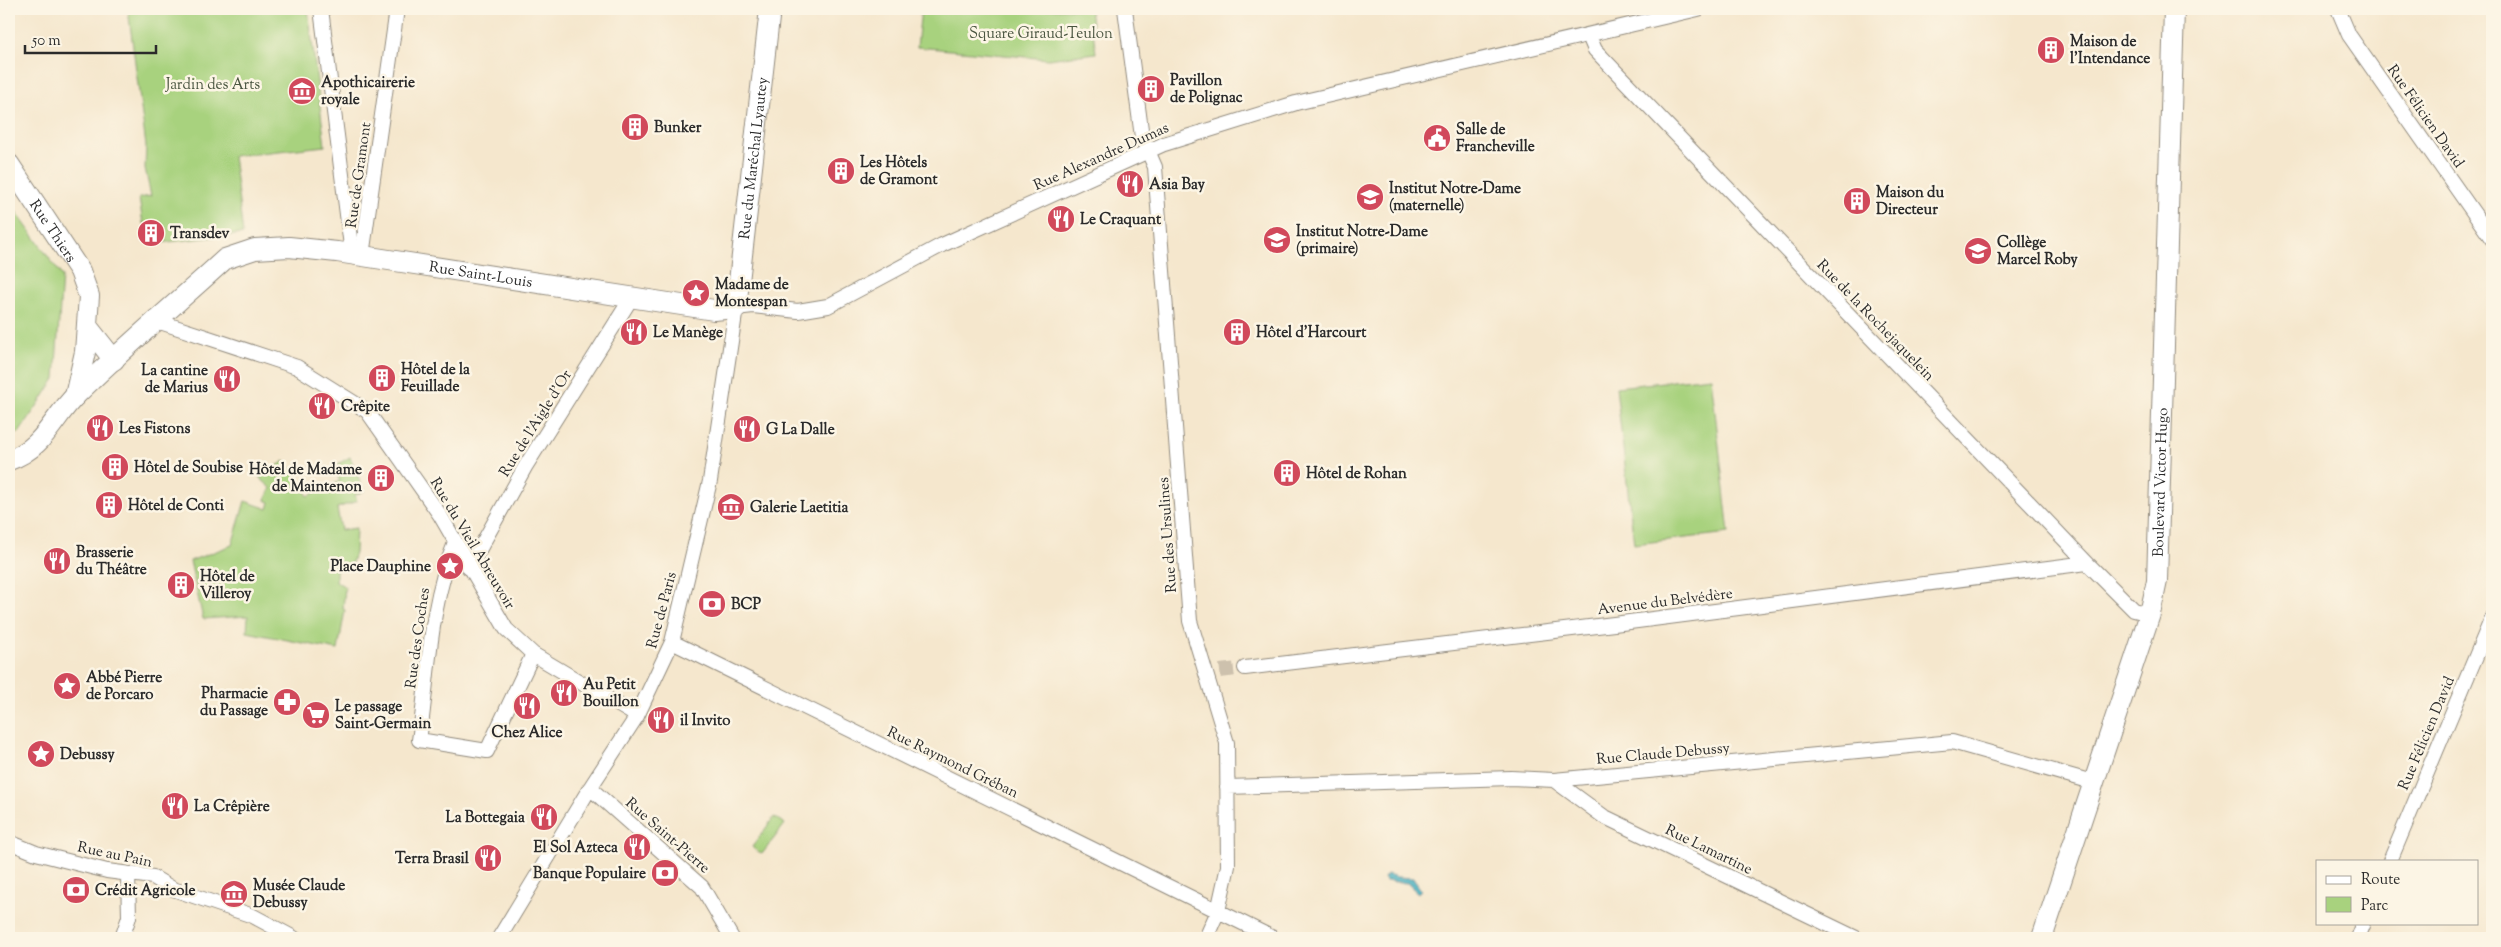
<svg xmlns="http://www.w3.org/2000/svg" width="2501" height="947" font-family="'Sorts Mill Goudy',serif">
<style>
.green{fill:#a8d27e;stroke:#6a7e54}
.water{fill:#3daabc;stroke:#346a74}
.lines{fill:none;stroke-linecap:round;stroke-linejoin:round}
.street-tunnel{stroke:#cdc1ad;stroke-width:14;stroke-dasharray:14 7;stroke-linecap:butt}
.street-casing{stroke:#90897c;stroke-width:16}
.secondary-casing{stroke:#90897c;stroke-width:22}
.street{stroke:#fff;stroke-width:14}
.secondary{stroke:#fff;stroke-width:20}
.labels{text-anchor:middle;stroke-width:5;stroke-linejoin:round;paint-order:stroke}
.park-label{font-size:15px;fill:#4a5540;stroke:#fcf5e5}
.poi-label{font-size:15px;font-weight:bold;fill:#2b2b2b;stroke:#fcf5e5;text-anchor:start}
.street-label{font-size:15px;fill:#2b2b2b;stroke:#fcf5e5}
</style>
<rect width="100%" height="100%" fill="#fcf5e5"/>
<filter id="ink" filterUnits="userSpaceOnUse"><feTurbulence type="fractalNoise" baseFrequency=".02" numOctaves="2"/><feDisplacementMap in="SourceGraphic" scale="10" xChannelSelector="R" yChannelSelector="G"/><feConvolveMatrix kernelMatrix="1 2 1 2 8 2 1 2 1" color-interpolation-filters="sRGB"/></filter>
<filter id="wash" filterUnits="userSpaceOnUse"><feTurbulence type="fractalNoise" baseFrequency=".0096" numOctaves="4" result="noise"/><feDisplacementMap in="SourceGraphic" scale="20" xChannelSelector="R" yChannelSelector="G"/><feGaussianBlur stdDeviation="1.12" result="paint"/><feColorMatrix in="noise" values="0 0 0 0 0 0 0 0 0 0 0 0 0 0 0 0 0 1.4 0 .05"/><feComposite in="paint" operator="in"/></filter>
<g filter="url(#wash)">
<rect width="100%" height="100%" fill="#f5e7cd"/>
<path class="green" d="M128 9H308L325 146 233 156 243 234 159 243 156 223 143 224 139 198 151 196 145 168 146 146Z
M921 9H1090L1096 53 1048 59 917 47Z
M9 202 62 276 55 379 19 433 9 432Z
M1711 377 1729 533 1634 544 1616 387Z
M350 457 364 491 355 495 357 501 337 508 341 530 356 528 355 553 350 568 336 570V581L345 587 343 609 345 610 338 650 247 632 248 616 203 619 190 561 232 545 245 501 268 509 270 502 265 500 271 488 259 477 285 461 308 496 340 481 333 467Z
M774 817 785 824 762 854 752 847Z"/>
<path class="water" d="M1387 874 1397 877 1413 878 1421 890 1418 893 1407 883 1386 881 1384 878Z"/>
</g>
<g filter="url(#ink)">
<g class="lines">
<path class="street-tunnel" d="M1220 671 1245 668"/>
<defs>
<path id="street" d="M321 9 352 254
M1125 9 1142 137 1155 167 1190 621 1227 743 1228 866 1218 911 1206 938
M2338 9 2349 35 2492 239
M1589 36 1595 50 2087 563 2134 610 2150 614
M362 256 397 9
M157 321 297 367 367 411 440 515 506 629 533 654 637 716
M455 543C429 605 429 674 419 740L487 751 533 654
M469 568 525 467 632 297
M672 642 1273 938
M1245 668 1614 624 2087 563
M1554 780 1603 816 1856 938
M1227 787 1511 778 1554 780 1952 742 2096 783
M590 788 702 887 732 938
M9 842 36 853 107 871 153 877 173 889 253 916 294 938
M2390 861 2492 618
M122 938 129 917 128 874
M499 938 590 788 637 716 672 642 710 481 736 308 753 306 798 311 828 306 942 245 1164 144 1296 103 1698 9
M2357 938 2363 923"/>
<g id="secondary">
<path id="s1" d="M9 164 80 271 89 296 85 352 75 396"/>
<path d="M87 326 114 360"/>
<path id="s2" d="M9 460C44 448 52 419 76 395 124 347 176 304 225 259L255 249 289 247 337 252 714 310 736 308 770 9"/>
<path id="s3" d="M2042 938 2150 614 2157 581 2174 9"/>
</g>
</defs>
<use href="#street" class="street-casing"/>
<use href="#secondary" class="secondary-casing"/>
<use href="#street" class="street"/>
<use href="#secondary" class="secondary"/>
</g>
</g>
<defs>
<symbol id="building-disc" viewBox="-11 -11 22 22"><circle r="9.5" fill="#d1495b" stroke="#fcf5e5"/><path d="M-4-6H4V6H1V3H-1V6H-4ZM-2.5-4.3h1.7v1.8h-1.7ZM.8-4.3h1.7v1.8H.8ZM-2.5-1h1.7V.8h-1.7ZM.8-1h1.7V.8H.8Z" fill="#fff"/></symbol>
<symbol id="museum-disc" viewBox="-11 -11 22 22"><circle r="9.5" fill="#d1495b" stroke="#fcf5e5"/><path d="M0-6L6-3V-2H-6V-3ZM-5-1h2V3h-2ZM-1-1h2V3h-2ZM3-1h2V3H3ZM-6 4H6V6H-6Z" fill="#fff"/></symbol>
<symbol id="civic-disc" viewBox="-11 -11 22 22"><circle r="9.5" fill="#d1495b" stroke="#fcf5e5"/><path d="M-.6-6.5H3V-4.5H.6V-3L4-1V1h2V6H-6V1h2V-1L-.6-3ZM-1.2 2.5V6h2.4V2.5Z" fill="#fff"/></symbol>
<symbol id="restaurant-disc" viewBox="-11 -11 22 22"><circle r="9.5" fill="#d1495b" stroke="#fcf5e5"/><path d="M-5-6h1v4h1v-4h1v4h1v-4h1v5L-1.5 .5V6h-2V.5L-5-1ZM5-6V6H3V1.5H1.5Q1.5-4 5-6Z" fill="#fff"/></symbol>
<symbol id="school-disc" viewBox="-11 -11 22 22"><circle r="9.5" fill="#d1495b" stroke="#fcf5e5"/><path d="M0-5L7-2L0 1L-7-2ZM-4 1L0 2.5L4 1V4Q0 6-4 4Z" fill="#fff"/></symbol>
<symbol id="sight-disc" viewBox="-11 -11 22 22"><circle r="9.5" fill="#d1495b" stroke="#fcf5e5"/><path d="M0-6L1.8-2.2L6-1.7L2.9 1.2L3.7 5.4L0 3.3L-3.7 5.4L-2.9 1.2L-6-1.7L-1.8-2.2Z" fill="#fff"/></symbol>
<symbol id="bank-disc" viewBox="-11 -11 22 22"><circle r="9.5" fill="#d1495b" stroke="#fcf5e5"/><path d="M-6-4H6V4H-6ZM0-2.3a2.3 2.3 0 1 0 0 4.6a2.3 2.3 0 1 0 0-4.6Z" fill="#fff"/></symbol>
<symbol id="pharmacy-disc" viewBox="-11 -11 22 22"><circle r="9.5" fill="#d1495b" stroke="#fcf5e5"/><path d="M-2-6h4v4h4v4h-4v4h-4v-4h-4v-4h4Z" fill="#fff"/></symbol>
<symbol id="supermarket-disc" viewBox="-11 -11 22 22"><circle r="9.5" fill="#d1495b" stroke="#fcf5e5"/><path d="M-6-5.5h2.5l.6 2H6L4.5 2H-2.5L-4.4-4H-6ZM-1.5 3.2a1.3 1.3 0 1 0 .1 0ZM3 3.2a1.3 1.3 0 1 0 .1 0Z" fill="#fff"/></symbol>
</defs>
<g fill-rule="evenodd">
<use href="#building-disc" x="2035" y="34" width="32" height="32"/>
<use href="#building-disc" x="1135" y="73" width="32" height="32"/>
<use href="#museum-disc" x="286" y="75" width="32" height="32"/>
<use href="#building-disc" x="619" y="111" width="32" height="32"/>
<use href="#civic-disc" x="1421" y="122" width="32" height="32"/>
<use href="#building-disc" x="825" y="155" width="32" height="32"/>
<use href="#restaurant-disc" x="1114" y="168" width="32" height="32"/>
<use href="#school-disc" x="1354" y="181" width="32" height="32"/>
<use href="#building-disc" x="1841" y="185" width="32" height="32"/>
<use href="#restaurant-disc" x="1045" y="203" width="32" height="32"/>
<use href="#building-disc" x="135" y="217" width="32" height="32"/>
<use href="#school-disc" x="1261" y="224" width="32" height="32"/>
<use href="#school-disc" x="1962" y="235" width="32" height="32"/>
<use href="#sight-disc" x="680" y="277" width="32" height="32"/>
<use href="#restaurant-disc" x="618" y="316" width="32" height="32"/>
<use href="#building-disc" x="1221" y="316" width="32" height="32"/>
<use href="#building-disc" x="366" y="362" width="32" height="32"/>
<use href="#restaurant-disc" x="211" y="363" width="32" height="32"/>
<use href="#restaurant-disc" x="306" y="390" width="32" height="32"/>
<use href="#restaurant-disc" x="84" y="412" width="32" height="32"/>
<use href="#restaurant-disc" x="731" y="413" width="32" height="32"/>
<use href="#building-disc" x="99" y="451" width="32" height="32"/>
<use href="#building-disc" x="1271" y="457" width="32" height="32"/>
<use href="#building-disc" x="365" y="462" width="32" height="32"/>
<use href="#building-disc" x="93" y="489" width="32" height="32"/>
<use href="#museum-disc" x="715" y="491" width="32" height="32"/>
<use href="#restaurant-disc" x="41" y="545" width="32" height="32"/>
<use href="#sight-disc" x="434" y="550" width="32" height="32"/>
<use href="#building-disc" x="165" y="569" width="32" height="32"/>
<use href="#bank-disc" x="696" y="588" width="32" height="32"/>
<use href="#sight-disc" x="51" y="670" width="32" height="32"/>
<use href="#restaurant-disc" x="548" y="677" width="32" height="32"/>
<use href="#pharmacy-disc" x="271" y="686" width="32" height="32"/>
<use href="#restaurant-disc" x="511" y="690" width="32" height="32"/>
<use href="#supermarket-disc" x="300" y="699" width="32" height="32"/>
<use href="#restaurant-disc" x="645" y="704" width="32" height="32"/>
<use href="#sight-disc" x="25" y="738" width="32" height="32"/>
<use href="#restaurant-disc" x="159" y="790" width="32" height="32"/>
<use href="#restaurant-disc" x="528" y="801" width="32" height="32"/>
<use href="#restaurant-disc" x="621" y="831" width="32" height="32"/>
<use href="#restaurant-disc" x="472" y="842" width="32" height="32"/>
<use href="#bank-disc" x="649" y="857" width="32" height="32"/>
<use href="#bank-disc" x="60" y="874" width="32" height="32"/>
<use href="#museum-disc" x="218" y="878" width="32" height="32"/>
</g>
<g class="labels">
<g class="park-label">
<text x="1041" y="38">Square Giraud-Teulon</text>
<text x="213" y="89">Jardin des Arts</text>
</g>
<g class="poi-label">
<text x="2070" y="46">Maison de<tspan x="2070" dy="17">l'Intendance</tspan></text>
<text x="1170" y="85">Pavillon<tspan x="1170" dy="17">de Polignac</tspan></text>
<text x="321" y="87">Apothicairerie<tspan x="321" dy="17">royale</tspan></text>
<text x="654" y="132">Bunker</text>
<text x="1456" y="134">Salle de<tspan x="1456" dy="17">Francheville</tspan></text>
<text x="860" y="167">Les Hôtels<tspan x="860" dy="17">de Gramont</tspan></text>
<text x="1149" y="189">Asia Bay</text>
<text x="1389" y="193">Institut Notre-Dame<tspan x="1389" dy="17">(maternelle)</tspan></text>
<text x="1876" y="197">Maison du<tspan x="1876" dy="17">Directeur</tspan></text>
<text x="1080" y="224">Le Craquant</text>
<text x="1296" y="236">Institut Notre-Dame<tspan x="1296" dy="17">(primaire)</tspan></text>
<text x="170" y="238">Transdev</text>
<text x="1997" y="247">Collège<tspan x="1997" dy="17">Marcel Roby</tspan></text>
<text x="715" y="289">Madame de<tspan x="715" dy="17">Montespan</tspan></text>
<text x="653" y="337">Le Manège</text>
<text x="1256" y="337">Hôtel d'Harcourt</text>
<text x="401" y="374">Hôtel de la<tspan x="401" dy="17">Feuillade</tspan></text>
<text x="208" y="375" text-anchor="end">La cantine<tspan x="208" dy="17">de Marius</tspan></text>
<text x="341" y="411">Crêpite</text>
<text x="119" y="433">Les Fistons</text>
<text x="766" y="434">G La Dalle</text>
<text x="134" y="472">Hôtel de Soubise</text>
<text x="362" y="474" text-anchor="end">Hôtel de Madame<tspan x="362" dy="17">de Maintenon</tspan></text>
<text x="1306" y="478">Hôtel de Rohan</text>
<text x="128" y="510">Hôtel de Conti</text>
<text x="750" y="512">Galerie Laetitia</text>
<text x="76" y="557">Brasserie<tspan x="76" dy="17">du Théâtre</tspan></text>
<text x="431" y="571" text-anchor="end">Place Dauphine</text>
<text x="200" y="581">Hôtel de<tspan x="200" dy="17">Villeroy</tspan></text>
<text x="731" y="609">BCP</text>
<text x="86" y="682">Abbé Pierre<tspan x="86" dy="17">de Porcaro</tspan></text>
<text x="583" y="689">Au Petit<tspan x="583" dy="17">Bouillon</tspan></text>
<text x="268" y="698" text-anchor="end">Pharmacie<tspan x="268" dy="17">du Passage</tspan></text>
<text x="335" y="711">Le passage<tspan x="335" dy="17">Saint-Germain</tspan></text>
<text x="680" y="725">il Invito</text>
<text x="527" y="737" text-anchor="middle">Chez Alice</text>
<text x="60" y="759">Debussy</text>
<text x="194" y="811">La Crêpière</text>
<text x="525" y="822" text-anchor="end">La Bottegaia</text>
<text x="618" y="852" text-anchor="end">El Sol Azteca</text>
<text x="469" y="863" text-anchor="end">Terra Brasil</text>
<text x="646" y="878" text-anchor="end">Banque Populaire</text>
<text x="253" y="890">Musée Claude<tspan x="253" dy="17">Debussy</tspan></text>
<text x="95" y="895">Crédit Agricole</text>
</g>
<g class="street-label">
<text transform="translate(2426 116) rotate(55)" y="5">Rue Félicien David</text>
<text transform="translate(1101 156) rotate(-24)" y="5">Rue Alexandre Dumas</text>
<text dy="5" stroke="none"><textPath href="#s2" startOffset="965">Rue du Maréchal Lyautey</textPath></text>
<text transform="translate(358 175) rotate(-82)" y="5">Rue de Gramont</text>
<text dy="5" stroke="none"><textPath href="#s1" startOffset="80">Rue Thiers</textPath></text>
<text dy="5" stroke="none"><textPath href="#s2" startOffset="556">Rue Saint-Louis</textPath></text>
<text transform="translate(1876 320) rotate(46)" y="5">Rue de la Rochejaquelein</text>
<text transform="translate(535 423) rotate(-58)" y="5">Rue de l'Aigle d'Or</text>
<text dy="5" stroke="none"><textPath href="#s3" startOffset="474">Boulevard Victor Hugo</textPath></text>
<text transform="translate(1167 535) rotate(-94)" y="5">Rue des Ursulines</text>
<text transform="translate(473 543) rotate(59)" y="5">Rue du Vieil Abreuvoir</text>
<text transform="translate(1665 601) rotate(-7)" y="5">Avenue du Belvédère</text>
<text transform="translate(661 610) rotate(-75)" y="5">Rue de Paris</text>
<text transform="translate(417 638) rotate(-82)" y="5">Rue des Coches</text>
<text transform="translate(2426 733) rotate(-67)" y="5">Rue Félicien David</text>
<text transform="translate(1663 753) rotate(-5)" y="5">Rue Claude Debussy</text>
<text transform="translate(953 762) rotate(26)" y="5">Rue Raymond Gréban</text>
<text transform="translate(668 835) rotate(41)" y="5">Rue Saint-Pierre</text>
<text transform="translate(1709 849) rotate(26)" y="5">Rue Lamartine</text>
<text transform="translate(115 854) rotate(12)" y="5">Rue au Pain</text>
</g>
</g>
<rect width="2501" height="947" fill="none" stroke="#fcf5e5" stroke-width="30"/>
<rect x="2316" y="860" width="162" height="65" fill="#fcf5e5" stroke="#a8a49b"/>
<rect x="2326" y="876" width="25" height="8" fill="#ffffff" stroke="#a8a49b"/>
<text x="2361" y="884" font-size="15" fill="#2b2b2b">Route</text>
<rect x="2326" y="897" width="25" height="15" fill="#a8d27e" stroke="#a8a49b"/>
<text x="2361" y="910" font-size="15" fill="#2b2b2b">Parc</text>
<path d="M25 45v8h131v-8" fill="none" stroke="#2b2b2b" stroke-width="2.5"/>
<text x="32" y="45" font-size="15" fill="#2b2b2b" stroke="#fcf5e5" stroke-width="4" paint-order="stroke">50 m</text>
</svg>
